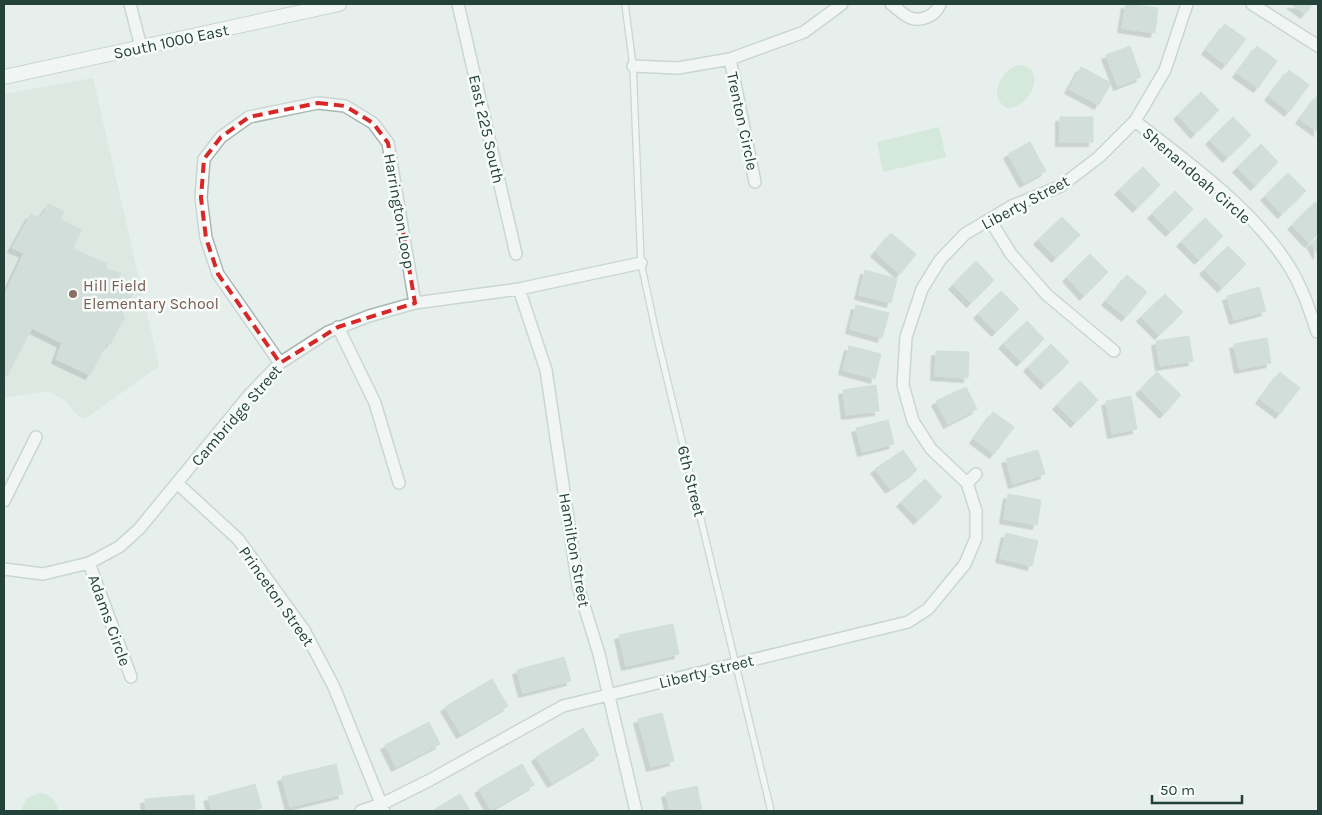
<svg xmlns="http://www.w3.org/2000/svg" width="1322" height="815" font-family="Karla,sans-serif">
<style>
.built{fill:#d4dfda}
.green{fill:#bfe0c8}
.building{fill:#bbcac4;stroke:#b8c9c2;filter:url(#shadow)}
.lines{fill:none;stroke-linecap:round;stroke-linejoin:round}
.service-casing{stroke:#a8b8b2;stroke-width:8}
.minor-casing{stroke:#a8b8b2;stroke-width:14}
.tertiary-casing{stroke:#a8b8b2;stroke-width:16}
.service{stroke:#fff;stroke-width:5.5}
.minor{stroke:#fff;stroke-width:11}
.tertiary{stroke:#fff;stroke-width:14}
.marked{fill:none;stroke:#d62828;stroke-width:4;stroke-dasharray:10 6;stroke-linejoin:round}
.education-dot{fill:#8d6e63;stroke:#f7fbf9;stroke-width:2}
.labels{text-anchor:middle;stroke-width:5;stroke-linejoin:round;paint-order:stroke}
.street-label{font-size:16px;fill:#24423a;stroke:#f7fbf9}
.education-label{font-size:16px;fill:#785e54;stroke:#f7fbf9;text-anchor:start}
</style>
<defs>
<filter id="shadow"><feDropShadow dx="-4.5" dy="4.5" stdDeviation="0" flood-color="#0004"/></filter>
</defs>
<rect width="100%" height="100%" fill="#e6efeb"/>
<path class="built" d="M93 78 159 366 85 419 78 416 65 400 48 391 4 398V94Z"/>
<path class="green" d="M1018 65C1050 66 1030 110 1006 108L998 100C994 86 1004 70 1018 65Z
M939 127 946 157 883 172 877 142Z
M39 793C50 794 57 800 58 811H21L26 799Z"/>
<path class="building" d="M1126 4 1158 8 1155 33 1122 28Z
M1291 4H1313L1305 14Z
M1225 24 1246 39 1226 65 1206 50Z
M1130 46 1141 77 1118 86 1106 55Z
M1257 46 1277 61 1258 88 1237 73Z
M1081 67 1111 83 1099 105 1069 89Z
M1289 70 1309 85 1289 112 1269 96Z
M1201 92 1219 110 1195 134 1178 115Z
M1318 95V132L1300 119Z
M1060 117H1093V142H1060Z
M1233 117 1251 135 1227 158 1210 140Z
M1030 142 1046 171 1024 183 1008 154Z
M1261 144 1278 162 1255 186 1237 168Z
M1143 167 1160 185 1137 208 1119 190Z
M1288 173 1306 191 1282 214 1265 196Z
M1175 191 1193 209 1170 232 1152 214Z
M1315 202 1318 205V234L1309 243 1292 225Z
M49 204 64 212 60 219 81 230 73 249 107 264 106 269 121 273 118 277 120 281 118 287 133 293 122 313 125 317 110 344 107 343 90 375 56 359 62 343 32 328 7 376 4 375V296L24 253 12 248 31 214 40 218Z
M1062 217 1080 235 1056 258 1038 240Z
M1205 218 1223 236 1199 260 1181 242Z
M891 233 916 254 900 274 875 252Z
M1318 238V255L1311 243Z
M1228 246 1246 264 1222 288 1204 270Z
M1090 254 1108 272 1084 296 1067 277Z
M976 261 994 280 971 303 953 285Z
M865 270 897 279 891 303 859 295Z
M1127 275 1147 292 1126 317 1106 301Z
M1259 287 1266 311 1234 320 1227 296Z
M1001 291 1019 309 996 332 978 314Z
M1165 294 1183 312 1159 335 1141 317Z
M856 305 889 313 882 338 850 329Z
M1027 321 1044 339 1021 362 1003 344Z
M1189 336 1193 361 1160 366 1156 341Z
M1267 338 1271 363 1239 369 1234 344Z
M1051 344 1069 362 1045 385 1028 367Z
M849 346 881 354 875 379 843 370Z
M936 351 969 352 968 378 935 376Z
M1157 372 1181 395 1164 414 1140 390Z
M1280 372 1300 388 1280 414 1260 399Z
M1080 381 1098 400 1075 423 1057 405Z
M876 385 879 411 846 415 843 390Z
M966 387 977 409 948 424 936 401Z
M1131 396 1137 429 1112 434 1106 401Z
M993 412 1014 427 994 454 974 439Z
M888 420 894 444 862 452 856 428Z
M903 450 917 470 890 489 875 469Z
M1038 450 1045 474 1013 484 1006 459Z
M925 479 942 497 918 520 901 502Z
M1008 494 1041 500 1037 525 1004 519Z
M1006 533 1038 541 1032 566 1000 558Z
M673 624 679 654 626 666 619 635Z
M564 657 571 681 523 693 517 670Z
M492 679 508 706 461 734 445 707Z
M662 713 674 761 651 767 638 719Z
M429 722 440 744 396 767 385 745Z
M583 728 599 755 552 783 536 757Z
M336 764 343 794 290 807 282 777Z
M522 764 534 785 491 810 479 789Z
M255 784 262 808 248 811H212L208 797Z
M697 786 702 811H670L666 793Z
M460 794 470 811H432Z
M194 795 195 811H146L145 799Z"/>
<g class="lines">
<defs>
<path id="service" d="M625 4 633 66 641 263 656 333 771 811"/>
<path id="minor" d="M130 4 141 47
M458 4 516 254
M891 4C897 8 904 16 911 18 922 22 936 15 940 4
M1252 4 1318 46
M730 59 755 182
M633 66 678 68 730 59 804 32 842 4
M1135 121C1188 163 1249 205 1287 263 1301 284 1309 308 1317 332
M990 220 1011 254 1047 295 1114 351
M519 289 546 370 578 586 599 654 636 811
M338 327 375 403 399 483
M280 363 218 274 206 238 201 198 204 159 221 137 249 117 318 103 345 106 373 123 388 143 415 303
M177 483 238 539 304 630 334 687 384 811
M967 483 976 474
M4 501 36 437
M89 563 131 677
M4 569 43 574 89 563 119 547 139 529 250 394 280 363 328 332 369 316 415 303 519 289 641 263
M361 811 382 804 430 780 563 706 908 622 928 609 965 564 976 538V511L967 483 931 449 913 421 903 385 906 337 922 289 940 260 965 234 1012 206 1061 186 1099 157 1135 121 1165 70 1187 4"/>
<path id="tertiary" d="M4 77 339 4"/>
</defs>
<use href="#service" class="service-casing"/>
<use href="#minor" class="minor-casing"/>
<use href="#tertiary" class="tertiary-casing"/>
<use href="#service" class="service"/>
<use href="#minor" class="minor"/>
<use href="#tertiary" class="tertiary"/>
</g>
<path d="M0 0H1322V815H0ZM318 103 345 106 373 123 388 143 415 303 338 327 280 363 218 274 206 238 201 198 204 159 221 137 249 117Z" fill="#e6efeb" fill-opacity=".55" fill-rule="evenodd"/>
<path class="marked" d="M318 103 345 106 373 123 388 143 415 303 338 327 280 363 218 274 206 238 201 198 204 159 221 137 249 117Z"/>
<circle class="education-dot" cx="73" cy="294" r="5"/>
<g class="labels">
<g class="street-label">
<text transform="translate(171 41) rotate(-12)" y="6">South 1000 East</text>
<text transform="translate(743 121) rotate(78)" y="6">Trenton Circle</text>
<text transform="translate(487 129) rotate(77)" y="6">East 225 South</text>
<text transform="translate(1197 175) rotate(41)" y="6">Shenandoah Circle</text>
<text transform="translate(1025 202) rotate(-28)" y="6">Liberty Street</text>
<text transform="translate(400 211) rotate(80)" y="6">Harrington Loop</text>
<text transform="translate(236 415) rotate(-49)" y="6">Cambridge Street</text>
<text transform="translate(692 481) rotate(76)" y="6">6th Street</text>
<text transform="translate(575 550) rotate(80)" y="6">Hamilton Street</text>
<text transform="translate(277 596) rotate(55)" y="6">Princeton Street</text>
<text transform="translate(110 620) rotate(70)" y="6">Adams Circle</text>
<text transform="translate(706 671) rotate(-14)" y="6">Liberty Street</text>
</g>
<g class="education-label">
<text x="83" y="291">Hill Field<tspan x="83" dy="18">Elementary School</tspan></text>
</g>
</g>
<rect width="1322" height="815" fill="none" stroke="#24423a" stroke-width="10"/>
<path d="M1152 795v8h90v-8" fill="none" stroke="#24423a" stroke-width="2.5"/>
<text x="1160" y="795" font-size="15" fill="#24423a" stroke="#f7fbf9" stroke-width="4" paint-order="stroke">50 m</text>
</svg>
